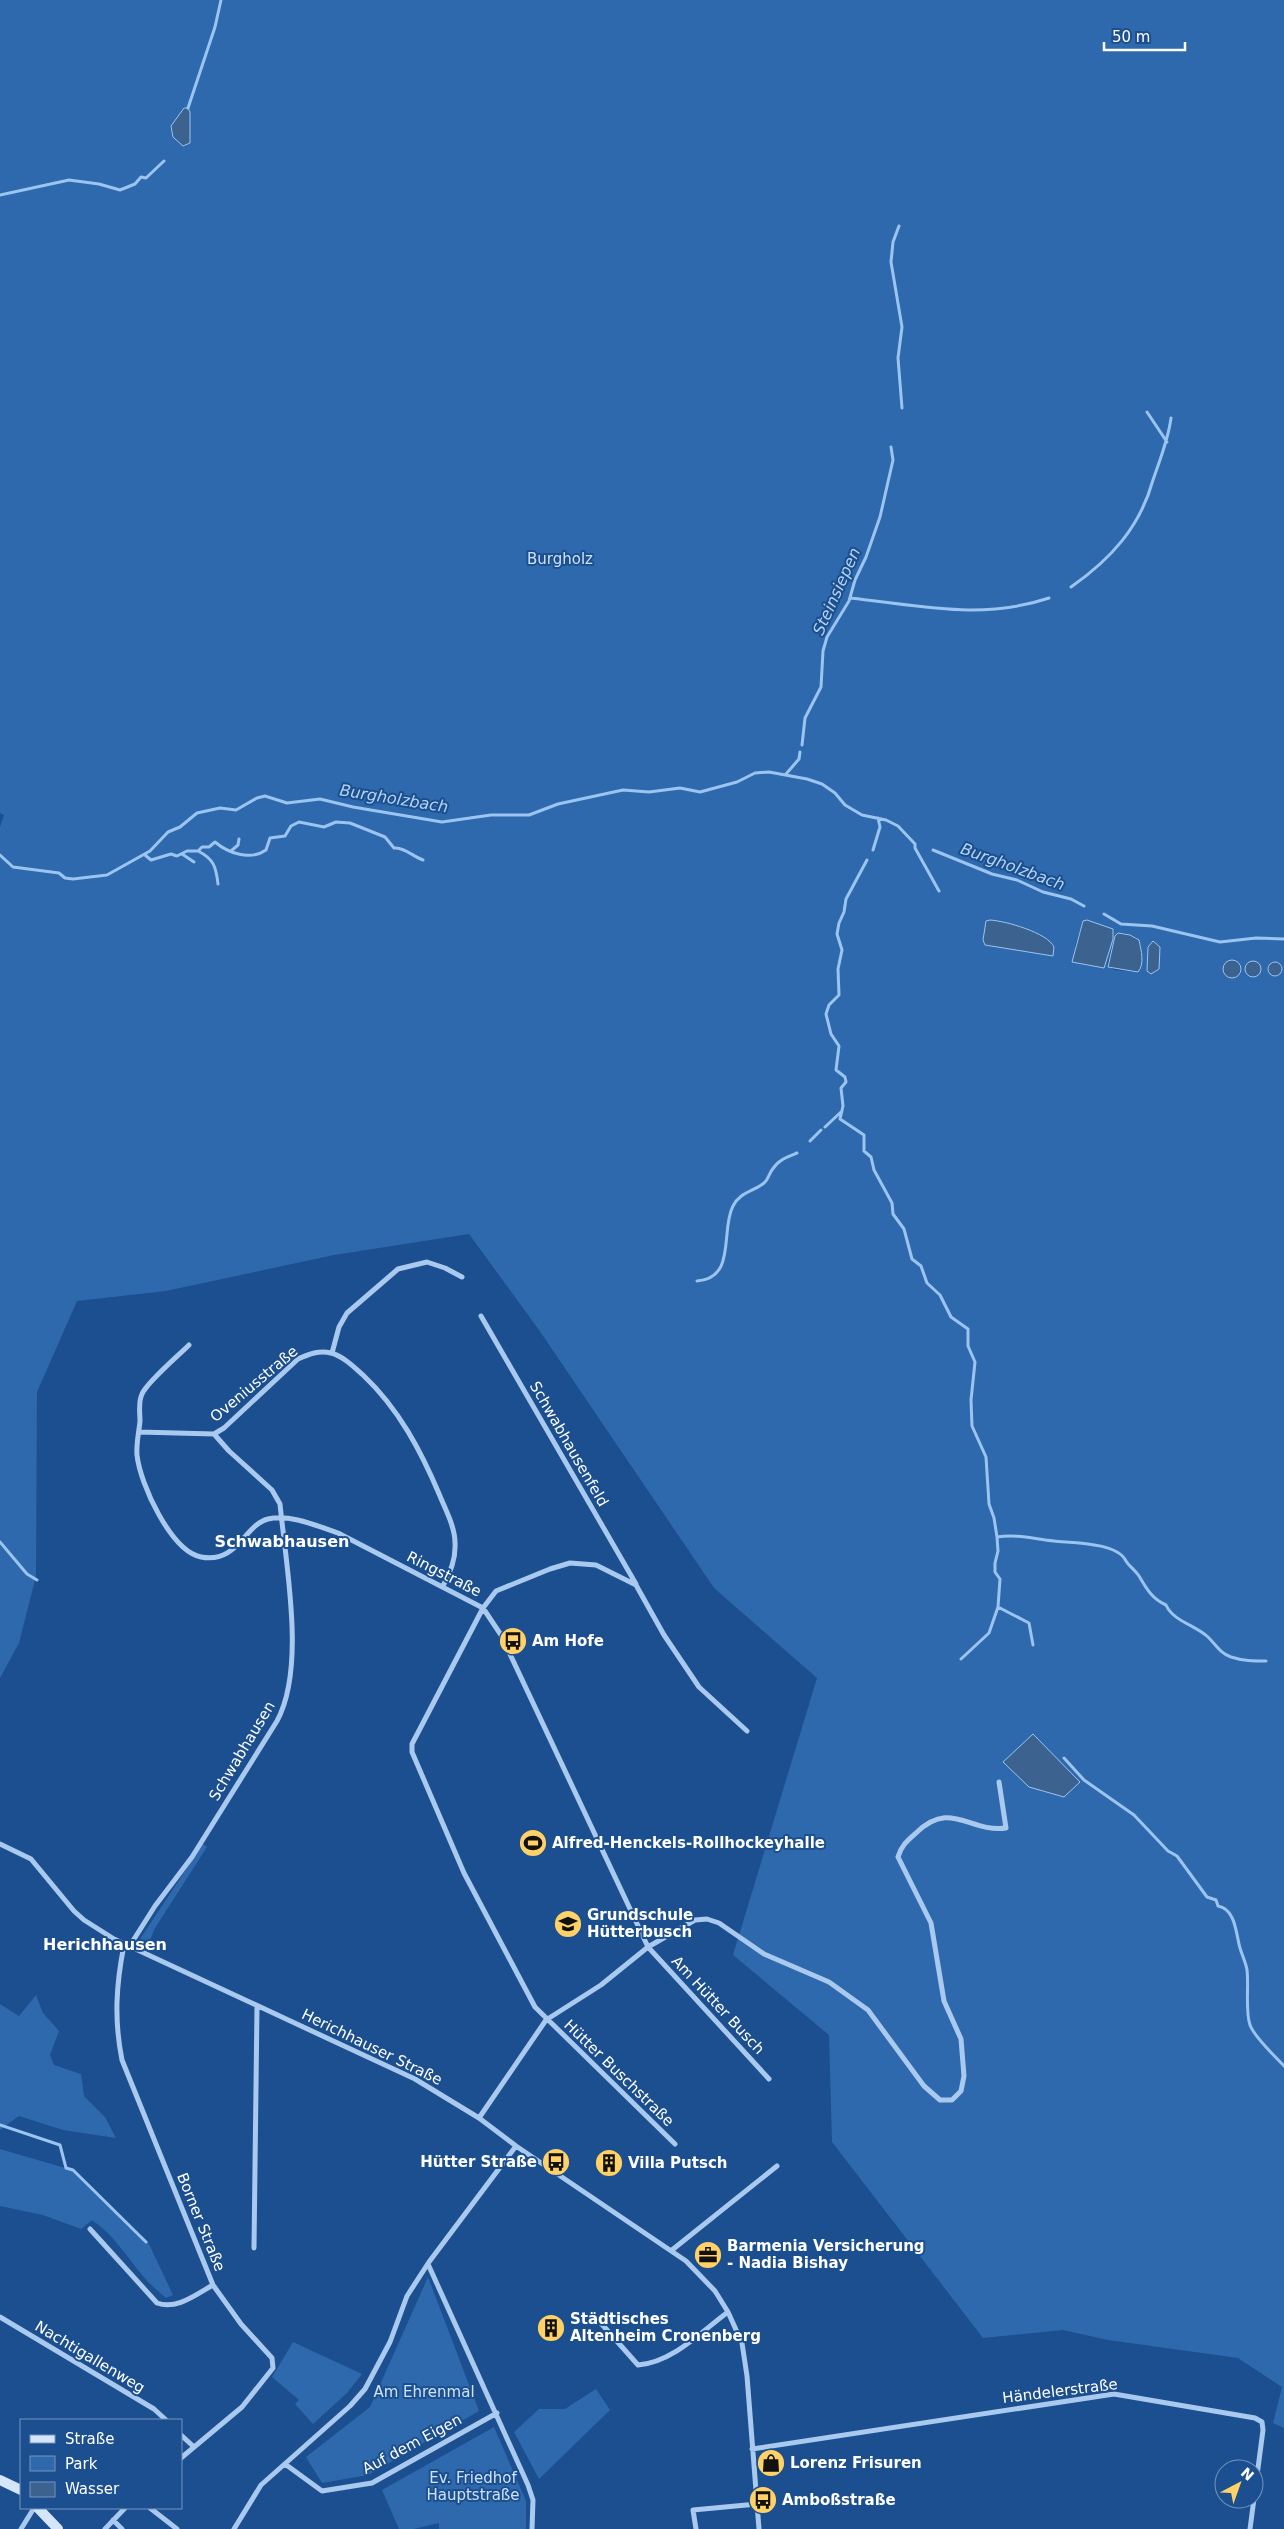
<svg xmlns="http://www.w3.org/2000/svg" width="1284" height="2529" font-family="'DejaVu Sans',sans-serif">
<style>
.green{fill:#2e69ad;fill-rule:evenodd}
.water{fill:#3c6290;stroke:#9cc4f0}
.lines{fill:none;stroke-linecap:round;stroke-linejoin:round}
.stream{stroke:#9cc4f0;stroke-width:3}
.minor{stroke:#a9c9ee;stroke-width:5}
.secondary{stroke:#d6e6fa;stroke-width:10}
.labels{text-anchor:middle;stroke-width:4;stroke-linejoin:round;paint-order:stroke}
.park-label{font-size:15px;fill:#cfe3fa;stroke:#1b4f8f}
.street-label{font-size:15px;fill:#fff;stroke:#1b4f8f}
.poi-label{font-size:15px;font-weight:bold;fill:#fff;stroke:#1b4f8f;text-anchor:start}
.water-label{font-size:16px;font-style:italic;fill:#b5d3f5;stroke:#1b4f8f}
.neighbourhood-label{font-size:16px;font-weight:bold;fill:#fff;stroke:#1b4f8f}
</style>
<rect width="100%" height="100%" fill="#1b4f8f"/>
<path class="green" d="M0 0H1284V2428L1273 2423 1282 2387 1238 2358 1108 2340 1063 2330 983 2338 832 2142 829 2035 733 1955 817 1678 714 1588 539 1330 469 1234 334 1255 166 1291 77 1301 37 1392 36 1576 19 1643 0 1678V827L4 815 0 813ZM1083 921 1104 968 1085 965 1075 946ZM1123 933 1137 938 1138 972 1114 970 1107 965 1115 936Z
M203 1844 207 1847 155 1928 150 1940 151 1944 140 1939Z
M36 1995 43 2013 59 2031 50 2055 54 2065 81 2074 84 2096 105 2117 116 2138 63 2130 19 2116 0 2130V2004L19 2016Z
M0 2149 72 2170 148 2242 173 2295 166 2298C158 2291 149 2284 143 2276 127 2257 113 2234 92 2220L81 2229 43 2215 0 2206Z
M428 2277 479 2411 368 2475 322 2483 306 2457 370 2407Z
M293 2342 362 2374 347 2393 313 2424 295 2404 299 2400 272 2377Z
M596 2389 610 2410 539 2479 514 2432 539 2409H565Z
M494 2427 526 2501V2529H439V2523L414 2529H399L382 2490Z"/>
<path class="water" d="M184 108H188L190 112V143L183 146 173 137 171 126Z
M990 920C1006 921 1048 933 1054 947L1053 956 985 945 983 940 986 921Z
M1087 920 1113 929V939L1104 968 1072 962 1083 921Z
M1118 933 1130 935 1139 940C1141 950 1145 964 1138 972L1108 967 1115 936Z
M1153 941 1160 947 1159 969 1151 974 1147 971 1148 947Z
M1223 969a9 9 0 1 1 18 0a9 9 0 1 1-18 0Z
M1245 969a8 8 0 1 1 16 0a8 8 0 1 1-16 0Z
M1268 969a7 7 0 1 1 14 0a7 7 0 1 1-14 0Z
M1033 1734 1080 1782 1064 1797 1029 1787 1003 1762Z"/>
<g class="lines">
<path class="stream" d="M188 108 215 27 221 0
M0 195 69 180 99 184 120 190 135 184 141 177 146 178 164 161
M899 226 893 242 891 262 902 327 898 358 902 408
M1147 412 1167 442
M1071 587C1111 559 1140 527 1153 480 1160 459 1168 441 1171 418
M850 598C918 605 981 621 1049 598
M802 745 805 718 821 687 823 651 827 637 849 601 855 580 866 557 880 517 893 460 891 447
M786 774 799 759 800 752
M873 850 880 827 878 818
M933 850 992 874 1017 880 1043 892 1071 899 1084 906
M198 851C214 859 216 867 218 884
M231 851 238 845 239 839
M182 854 194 862
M0 855 13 867 59 873 65 878 73 879 107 875 150 851 168 832 180 827 197 813 220 808 236 810 257 798 265 796 287 803 320 799 353 807 442 822 491 815H529L558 804 623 790 649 792 680 788 700 792 737 782 755 773 769 772 807 779 822 784 835 793 845 805 862 815 886 820 898 826 915 844V848L939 891
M145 855 151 860 171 854 177 856 187 851H198L202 847H209L215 842C228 853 250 861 266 850L270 838 285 836 291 826 299 822 324 827 336 822 350 823 385 837 394 848C404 847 412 856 423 860
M867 860 846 899 844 912 839 923 837 934 842 950 838 969 839 995 829 1005 826 1014 831 1034 839 1046 836 1070 845 1077 846 1082 841 1088 843 1106 840 1119 864 1135V1151L871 1157 874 1170 892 1203 893 1214 904 1229 912 1259 921 1266 927 1283 940 1295 951 1317 968 1329V1346L975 1362 971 1400 972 1426 986 1457 989 1504 994 1518 997 1537 998 1551 995 1563V1572L1000 1579 998 1607 1029 1623 1033 1645
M1104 914 1121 924 1152 926 1220 942 1256 938 1284 939
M825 1127 841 1112
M810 1141 821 1130
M697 1281C737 1278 720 1231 733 1206 740 1192 753 1192 764 1183 768 1180 769 1174 772 1170 778 1160 787 1157 797 1153
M997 1537C1017 1534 1034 1539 1054 1541 1071 1543 1117 1542 1126 1561 1129 1566 1135 1570 1139 1576 1146 1588 1152 1599 1166 1605 1173 1621 1195 1625 1208 1637 1216 1645 1220 1653 1231 1657 1243 1661 1254 1661 1266 1661
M0 1542 27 1574 37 1580
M961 1659 989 1633 998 1607
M1064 1758 1084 1780 1134 1815 1168 1851 1177 1856 1207 1897 1216 1900 1218 1906C1236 1909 1236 1935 1240 1948 1242 1955 1246 1963 1247 1970 1249 1986 1245 2011 1250 2025 1254 2037 1275 2056 1284 2066
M0 2125 60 2145 66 2168 73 2170 146 2242"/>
<path class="minor" d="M481 1316 636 1584
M189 1345C178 1356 147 1382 142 1394 138 1402 140 1413 140 1421 139 1432 136 1444 137 1455 140 1484 171 1551 201 1557 238 1564 244 1525 268 1519 291 1514 317 1526 338 1533L483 1608 501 1635 648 1947 769 2079
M332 1353 339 1327 347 1313 398 1269 427 1262 445 1268 462 1277
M139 1432 214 1434 224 1428 298 1359C309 1354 319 1350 331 1353 343 1356 354 1367 363 1375 399 1409 421 1451 440 1496 446 1511 455 1527 455 1543 456 1560 450 1572 443 1586
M0 1844 31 1859 74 1911 84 1920 114 1939 415 2079 479 2118 516 2146 686 2261 715 2291 728 2312 742 2343 747 2376 759 2529
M124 1945C116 1985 114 2020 122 2060L213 2285 241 2324 272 2358 273 2368 242 2407 181 2458
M129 1947 155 1906 192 1857 277 1721C306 1668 286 1566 280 1504L272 1490 229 1451 214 1434
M479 2118 546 2020 601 1985 648 1947 695 1920 707 1919 719 1923 764 1954 829 1982 868 2010 924 2086 940 2100H952L961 2091 964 2076 961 2039 944 2001 931 1923 898 1857C901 1846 907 1841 916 1833 951 1799 969 1833 1006 1828L999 1782
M675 2144 535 2007 464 1873 412 1752V1744L483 1608 496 1591 550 1569 570 1563 596 1565 636 1585 664 1635 699 1687 747 1731
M90 2229 157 2303C177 2310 195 2295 213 2285
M254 2248 257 2006
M672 2250 777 2166
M428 2264 528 2485 533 2500 532 2529
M0 2317 154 2409 166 2420
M599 2321 638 2365C672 2363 702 2331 728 2312
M181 2435 194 2447
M752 2449 1114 2394 1255 2418 1262 2422 1263 2430 1250 2529
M285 2464 322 2491 372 2483 497 2413
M150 2508 177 2529
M113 2520 122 2529
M21 2529 34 2508
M105 2529 125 2508
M234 2529 261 2485 350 2406 365 2389 390 2342 407 2296 429 2262 516 2146
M696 2529 693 2510 757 2504"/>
<path class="secondary" d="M0 2480 21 2490
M38 2508 58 2529"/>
</g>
<defs>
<symbol id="bus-disc" viewBox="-11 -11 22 22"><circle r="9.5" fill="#ffd166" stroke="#1b4f8f"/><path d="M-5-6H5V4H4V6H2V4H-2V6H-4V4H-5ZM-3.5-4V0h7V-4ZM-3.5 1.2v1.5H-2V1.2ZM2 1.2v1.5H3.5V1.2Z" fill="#111"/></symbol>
<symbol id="stadium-disc" viewBox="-11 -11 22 22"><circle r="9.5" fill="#ffd166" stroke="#1b4f8f"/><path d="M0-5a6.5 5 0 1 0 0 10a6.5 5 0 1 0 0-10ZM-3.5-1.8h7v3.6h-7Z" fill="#111"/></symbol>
<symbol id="school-disc" viewBox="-11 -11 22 22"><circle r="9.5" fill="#ffd166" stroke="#1b4f8f"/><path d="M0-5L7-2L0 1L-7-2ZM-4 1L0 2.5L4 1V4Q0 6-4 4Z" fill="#111"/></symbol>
<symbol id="building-disc" viewBox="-11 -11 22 22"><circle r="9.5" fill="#ffd166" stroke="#1b4f8f"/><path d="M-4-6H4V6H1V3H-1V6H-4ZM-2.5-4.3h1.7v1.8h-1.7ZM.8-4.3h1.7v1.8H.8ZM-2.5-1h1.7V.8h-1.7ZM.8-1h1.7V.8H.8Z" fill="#111"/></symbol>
<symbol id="office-disc" viewBox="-11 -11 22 22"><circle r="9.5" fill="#ffd166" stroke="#1b4f8f"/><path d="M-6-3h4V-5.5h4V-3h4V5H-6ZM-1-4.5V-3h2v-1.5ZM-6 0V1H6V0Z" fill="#111"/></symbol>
<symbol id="shop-disc" viewBox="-11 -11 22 22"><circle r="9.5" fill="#ffd166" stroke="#1b4f8f"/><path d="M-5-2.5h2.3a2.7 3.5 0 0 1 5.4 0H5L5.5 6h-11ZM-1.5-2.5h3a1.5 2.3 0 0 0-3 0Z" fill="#111"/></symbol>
</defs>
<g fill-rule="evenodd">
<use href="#bus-disc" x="497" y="1625" width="32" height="32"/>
<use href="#stadium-disc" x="517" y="1827" width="32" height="32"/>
<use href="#school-disc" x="552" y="1908" width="32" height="32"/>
<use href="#bus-disc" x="540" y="2146" width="32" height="32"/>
<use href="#building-disc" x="593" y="2147" width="32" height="32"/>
<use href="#office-disc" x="692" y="2239" width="32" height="32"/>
<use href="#building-disc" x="535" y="2312" width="32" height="32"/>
<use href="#shop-disc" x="755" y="2447" width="32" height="32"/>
<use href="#bus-disc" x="747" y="2484" width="32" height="32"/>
</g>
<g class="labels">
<g class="park-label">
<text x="560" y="564">Burgholz</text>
<text x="424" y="2397">Am Ehrenmal</text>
<text x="473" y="2483">Ev. Friedhof<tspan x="473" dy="17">Hauptstraße</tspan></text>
</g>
<g class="street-label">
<text transform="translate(254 1384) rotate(-40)" y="5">Oveniusstraße</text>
<text transform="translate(569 1444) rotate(60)" y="5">Schwabhausenfeld</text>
<text transform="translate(444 1574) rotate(27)" y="5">Ringstraße</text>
<text transform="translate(242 1751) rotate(-59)" y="5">Schwabhausen</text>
<text transform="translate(718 2005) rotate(47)" y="5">Am Hütter Busch</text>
<text transform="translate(372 2047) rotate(26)" y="5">Herichhauser Straße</text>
<text transform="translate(619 2073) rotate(44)" y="5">Hütter Buschstraße</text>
<text transform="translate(201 2222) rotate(68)" y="5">Borner Straße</text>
<text transform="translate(90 2357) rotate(31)" y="5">Nachtigallenweg</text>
<text transform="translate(1060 2391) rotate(-7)" y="5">Händelerstraße</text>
<text transform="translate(412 2444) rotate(-28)" y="5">Auf dem Eigen</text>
</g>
<g class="poi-label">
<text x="532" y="1646">Am Hofe</text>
<text x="552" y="1848">Alfred-Henckels-Rollhockeyhalle</text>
<text x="587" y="1920">Grundschule<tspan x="587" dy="17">Hütterbusch</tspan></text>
<text x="537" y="2167" text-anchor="end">Hütter Straße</text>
<text x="628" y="2168">Villa Putsch</text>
<text x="727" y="2251">Barmenia Versicherung<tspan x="727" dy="17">- Nadia Bishay</tspan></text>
<text x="570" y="2324">Städtisches<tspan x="570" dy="17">Altenheim Cronenberg</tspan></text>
<text x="790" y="2468">Lorenz Frisuren</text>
<text x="782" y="2505">Amboßstraße</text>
</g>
<g class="water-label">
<text transform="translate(836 591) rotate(-66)" y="6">Steinsiepen</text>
<text transform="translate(394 798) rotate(9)" y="6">Burgholzbach</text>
<text transform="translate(1013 866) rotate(20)" y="6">Burgholzbach</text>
</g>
<g class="neighbourhood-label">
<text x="282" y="1547">Schwabhausen</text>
<text x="105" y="1950">Herichhausen</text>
</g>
</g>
<rect x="20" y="2419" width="162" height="90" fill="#1b4f8f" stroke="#7695bc"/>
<rect x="30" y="2435" width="25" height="8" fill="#d6e6fa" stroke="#7695bc"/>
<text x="65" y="2444" font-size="15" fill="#ffffff">Straße</text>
<rect x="30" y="2456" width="25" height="15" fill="#2e69ad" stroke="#7695bc"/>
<text x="65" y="2469" font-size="15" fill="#ffffff">Park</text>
<rect x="30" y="2482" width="25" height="15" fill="#3c6290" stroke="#7695bc"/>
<text x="65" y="2494" font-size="15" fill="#ffffff">Wasser</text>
<g transform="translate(1239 2484) rotate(41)"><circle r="24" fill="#1b4f8f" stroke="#7695bc"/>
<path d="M0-4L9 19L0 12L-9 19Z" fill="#ffd166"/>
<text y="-8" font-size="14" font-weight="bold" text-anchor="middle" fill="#ffffff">N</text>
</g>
<path d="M1104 42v8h81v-8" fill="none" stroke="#ffffff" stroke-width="2.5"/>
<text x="1112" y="42" font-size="15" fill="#ffffff" stroke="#1b4f8f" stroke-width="4" paint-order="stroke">50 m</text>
</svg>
